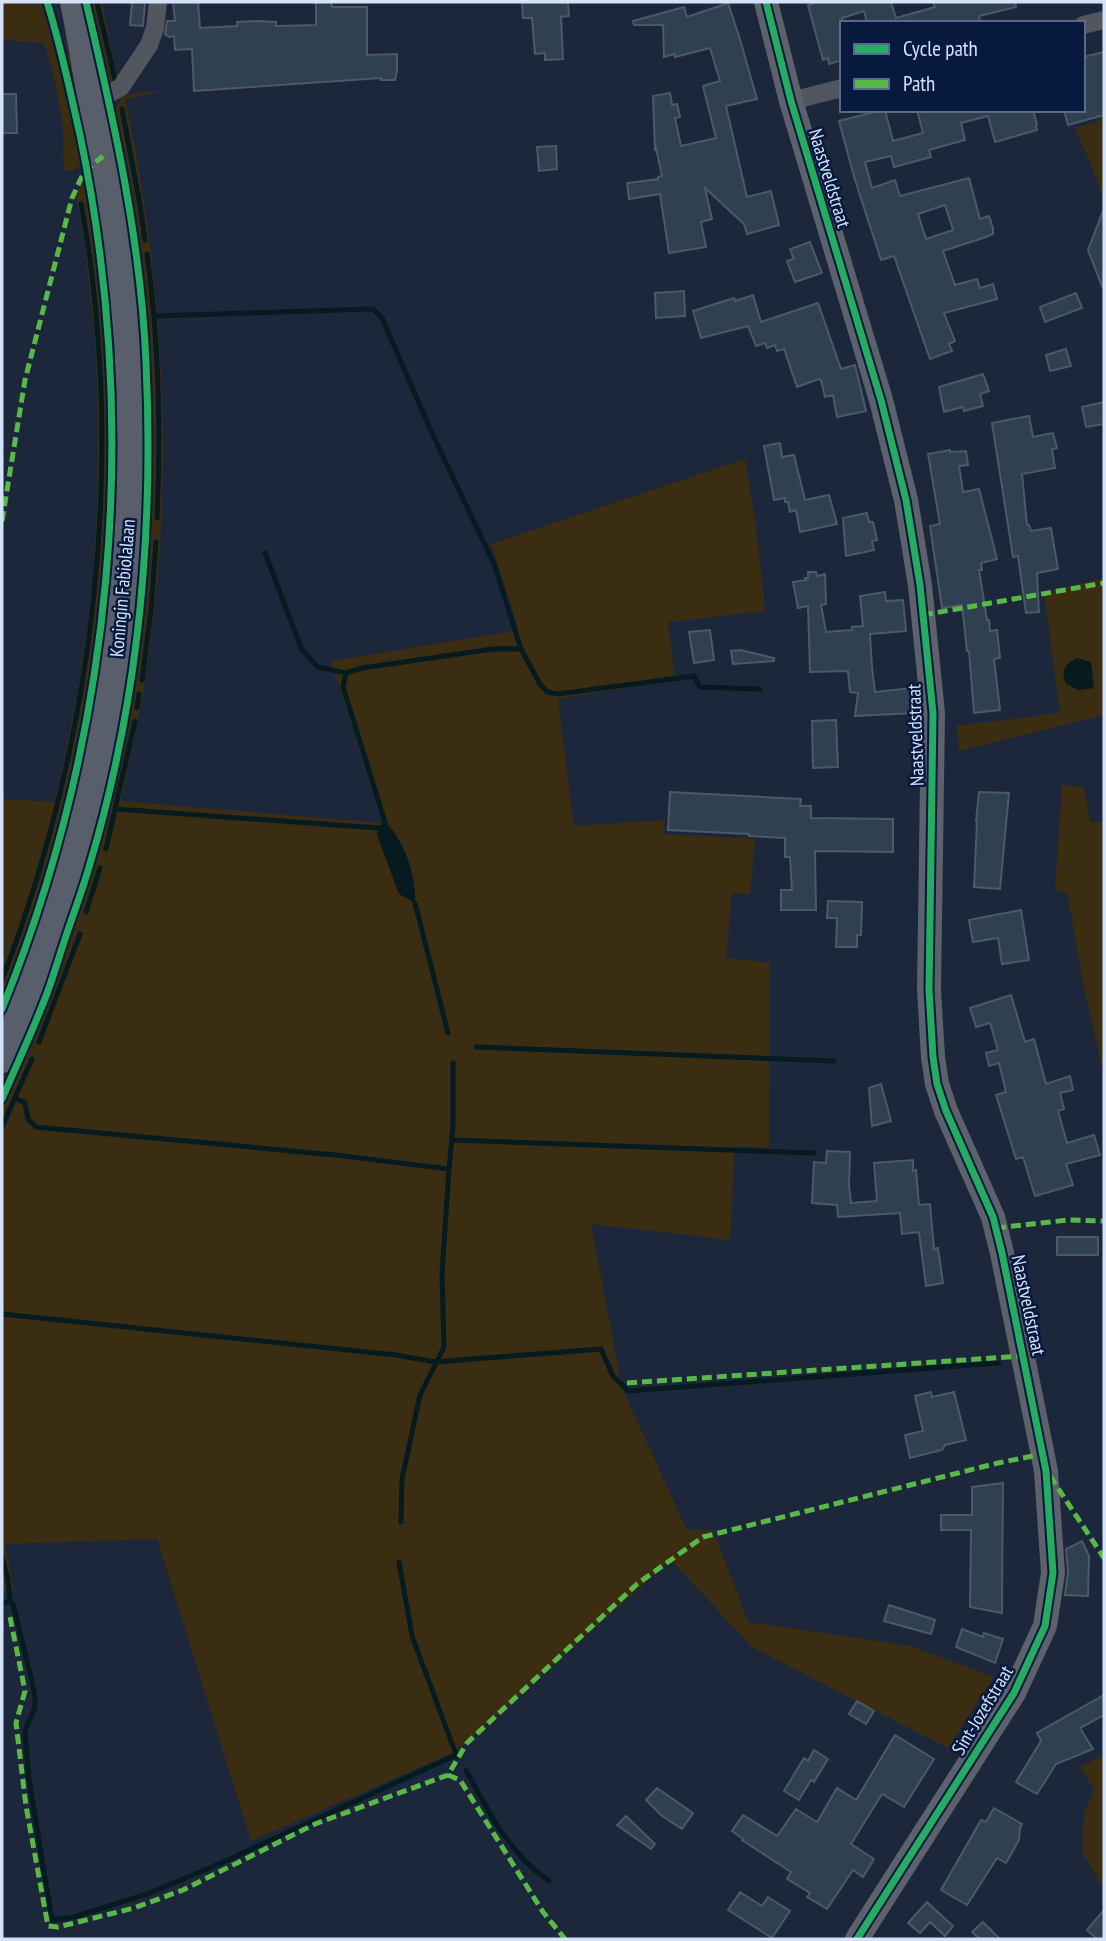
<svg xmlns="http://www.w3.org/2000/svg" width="1106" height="1941" font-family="'PT Sans Narrow',sans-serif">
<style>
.green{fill:#3b2d11}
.water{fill:#051b1f}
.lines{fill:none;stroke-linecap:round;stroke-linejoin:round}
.stream{stroke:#051b1f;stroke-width:5}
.building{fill:#2f4050;stroke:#4b5969;stroke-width:2;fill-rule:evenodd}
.street{stroke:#51565f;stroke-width:18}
.secondary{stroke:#5c616b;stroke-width:24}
.primary{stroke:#585f6b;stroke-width:28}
.quiet{stroke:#58b947;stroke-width:5;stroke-dasharray:10 5;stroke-linecap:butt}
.cycleway-casing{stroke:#07193d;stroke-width:11}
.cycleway{stroke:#26ab63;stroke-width:7}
.labels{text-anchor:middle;stroke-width:5;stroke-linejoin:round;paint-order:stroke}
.street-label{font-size:19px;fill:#d4e2fa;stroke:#07193d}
</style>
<rect width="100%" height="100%" fill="#1c273b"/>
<path class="green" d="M2 2H44L57 45 84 165 72 170 64 171 63 126 53 72 44 43 2 40Z
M49 2H52L71 61 88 157 86 153 58 29Z
M88 2H102L117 78 116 82 108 84Z
M143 92H162L125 99C164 282 175 475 148 660 142 707 130 754 121 801L383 823 331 661 519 630 491 544 745 459 756 526 765 611 668 622 675 680 558 699 574 826 665 820 663 834 755 839 750 894 732 893 726 958 770 963 769 1148 735 1146 730 1240 591 1224 622 1388 687 1530H713L748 1622 911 1646 994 1677 948 1748 752 1647 671 1560 455 1752 251 1841 157 1539 5 1544 14 1590 2 1593V1105L50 992 83 897 99 840 122 740 129 698 139 629 147 554 151 434 148 359 137 245 114 112 123 95Z
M1104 119V201L1094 172 1075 128Z
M112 123C127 201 139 280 144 359 160 616 106 861 2 1095V1082L17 1049 127 647 110 130Z
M95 170 105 226 121 415 111 617 68 841 2 1033V1018C33 935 62 853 81 766 125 568 124 373 90 173Z
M86 181C136 460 106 741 2 1004V799L55 802 77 695 87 626 92 589 97 512 98 408 95 340 84 239 76 194 83 182Z
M1104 578V715L959 751 956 726 1060 713 1044 593Z
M1062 785 1083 787 1091 822H1104V1076L1083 983 1067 892 1055 891Z
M1104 1755V1889L1082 1852 1084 1813 1094 1790 1080 1767Z"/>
<path class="water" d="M1077 658 1091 662 1094 688 1079 690 1066 684C1060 671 1065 664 1077 658Z
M385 822C404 839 417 878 415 903L399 894 377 835 378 826Z"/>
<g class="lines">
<path class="stream" d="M97 2 115 80
M122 109 140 205 145 240
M147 254C159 342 161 430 157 518
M154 316 373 309 382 318 431 431 494 564 521 649
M265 553 302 650 318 667 346 673
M142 680 151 610 156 542
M137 708 139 694
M116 809 378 828
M385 822 343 687 346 673 362 668 493 649H521L540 684 547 692 558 694 694 676 700 687 760 689
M106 849 135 721
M415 903 448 1033
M86 912 100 868
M2 980C74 792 108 590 101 389 98 327 93 265 81 204
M39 1042 80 934
M476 1047 834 1061
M15 1098 25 1103 28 1119 36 1127 335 1155 449 1169
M2 1127 32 1059
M452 1140 814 1153
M2 1314 396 1355 435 1362 601 1349 613 1376 628 1391 999 1363
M401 1522 402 1479 420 1395 444 1347 442 1273 449 1169 453 1126V1063
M2 1557 8 1580 10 1601
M399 1562 412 1636 457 1757
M2 1604 10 1601 13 1604 33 1686C35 1694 36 1702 34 1710 31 1718 27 1723 25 1732L29 1780 52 1920 74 1917 150 1893 221 1863 456 1755
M466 1770C488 1811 510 1855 549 1881"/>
</g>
<path class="building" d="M132 2H145L143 26 130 25Z
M173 2H198L200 28 237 26V22L258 21 276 22V26L316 25V2H331L332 7H367V55L397 54V71L395 80H381V78L194 91 192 49 175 50 174 36 169 37 165 34 167 21H175Z
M522 2H568L569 16 561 17 563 59 545 60V53L535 54 532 18H523Z
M820 2H891L896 18 935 7 933 2H1015L1016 7 979 16 980 20 970 23H867L864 11 842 18V60L829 64 828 58 823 60 808 5Z
M728 3 739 36 757 99 726 106 747 197 771 191 779 225 747 234 744 224 705 188 712 219 701 222 706 247 669 253 660 194 629 199 627 183 658 179V177L662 176 656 148 655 149 653 96 670 93 672 105 677 104 680 117 675 118 681 146 716 138 703 86 720 81 710 48 675 57 674 54 664 57 663 25H634L633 21 684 7 687 17Z
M1104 52V115L1068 125 1064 110H1083V57Z
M2 94H16L17 133H2Z
M882 110H885L893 141 923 133 917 110H1033L1037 125 1036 126 1037 130 995 142 988 116 961 123 965 140 929 150 931 157 894 167 891 156 865 162 872 188 895 180 900 196 969 178 980 219 989 216 993 228V234L986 237 943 251 955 285 977 279 980 288 993 284 997 299 944 313 955 341 949 344 952 351 930 359 894 256 881 260 855 180 839 121ZM945 205 953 230 926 239 918 214Z
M556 146 557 169 539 171 537 147Z
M1103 211H1104L1103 289 1088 250Z
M810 242 822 273 795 282 787 261 794 259 790 249Z
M684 291 685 316 656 318 655 293Z
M1076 293 1082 308 1045 322 1040 307Z
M753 295 761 322 818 303 841 369 855 365 866 411 837 417 833 395 825 397 821 380 819 379 797 387 784 349 777 351 775 345 767 348 765 343 756 346 748 326 701 338 693 311 734 298 735 301Z
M1066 349 1071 366 1050 371 1046 355Z
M983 374 989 391 980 394 983 406 964 411 963 407 944 412 939 387Z
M1104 402V424L1086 427 1082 407Z
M1029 416 1033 437 1053 433 1057 448 1052 449 1055 468 1022 474 1027 525H1029L1031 531 1051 528 1058 569 1037 573 1039 612 1026 613 1018 556 1013 557 992 423Z
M780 443 782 457 794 455 805 500 829 495 837 524 800 532 796 510 790 512 788 502H785V498L774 500 764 446Z
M950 450V452L966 451 968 465 959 466 963 492 979 489 997 559 981 563 982 570H979L987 620H989L990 631 997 630 1000 658 994 659 1000 710 974 713 969 651H967L962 605 942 608 930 526 940 524 928 454Z
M867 513 869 522H873L877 540 872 541 874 550 846 556 843 518Z
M808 572H816L817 576 825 574 826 604 821 605 826 632 852 630V627L863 626 860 596 885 592 886 601 903 600 906 631 870 634 872 667 875 692 912 688 914 713 855 716 858 693 850 692 848 671 810 672 808 606 798 608 793 582 806 580 805 578H808Z
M710 630 714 660 694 663 689 632Z
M740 650 774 658V661L733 664 731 651Z
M836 720 838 767 813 768 812 721Z
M670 792 801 799 800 806H811V818L893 819V852L815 851 816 910H781V890H792L790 857H785V838L749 836V834L668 830Z
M979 792 1009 793 1000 889 974 887 977 821H976Z
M828 901 862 902 861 935H857V947H836L837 918H827Z
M1021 910 1029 960 1002 964 998 938 973 942 969 920Z
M1011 995 1025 1042 1034 1039 1046 1084 1070 1076 1073 1090 1060 1093 1064 1109 1058 1111 1067 1143 1094 1135 1100 1155 1066 1164 1073 1185 1035 1196 1023 1157 1016 1159 996 1095 1006 1092 999 1063 989 1066 986 1053 998 1050 990 1023 976 1027 970 1008Z
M881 1084 891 1121 872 1126 869 1088Z
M827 1151 850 1152 849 1185 851 1203 877 1201 874 1163 913 1160V1171L916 1170 919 1205 930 1204 934 1249 938 1248 943 1283 926 1286 919 1232 902 1234 900 1213 838 1217 837 1205 812 1203 814 1162 826 1163Z
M1057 1237H1098V1255H1057Z
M931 1392 932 1397 954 1392 966 1440 945 1445 942 1450 910 1458 905 1435 923 1431 915 1396Z
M1003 1483 1002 1595V1613L970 1607 971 1530H941V1515H972V1487Z
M1082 1541 1089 1556 1088 1596 1065 1595 1068 1572 1066 1549Z
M889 1605 935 1620 931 1634 884 1621Z
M962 1629 983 1637 984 1633 1003 1639 995 1663 956 1647Z
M1104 1695V1715L1080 1728 1093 1749 1056 1764 1037 1794 1016 1782 1041 1741 1037 1733Z
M857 1701 874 1711 866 1724 849 1714Z
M895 1735 934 1759 904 1807 882 1794 851 1844 874 1859 863 1877 853 1870 827 1909 807 1897 810 1893 787 1879 791 1872 742 1840 743 1839 732 1831 743 1815 777 1836 796 1809 817 1822 837 1788 856 1800Z
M814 1750 828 1759 814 1782 811 1780 799 1800 784 1791 804 1758 808 1761Z
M657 1788 693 1813 682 1829 662 1816 646 1800Z
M994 1808 1022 1824 1020 1828 1019 1840 1006 1863 997 1858 967 1905 941 1890 981 1820 986 1822Z
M626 1816 655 1844 651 1849 617 1825Z
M740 1892 762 1906 768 1897 790 1911 772 1938 728 1910Z
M927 1902 953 1926 945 1936 930 1922 920 1933 908 1923Z
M1104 1910V1939H1097L1087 1930Z
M983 1922 1000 1939H980L972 1932Z"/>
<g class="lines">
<path class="street" d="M1083 25 1104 20
M791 101 842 88
M92 104 121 87 149 45 155 28 158 2"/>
<path class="secondary" d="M766 2 791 101 881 400 906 500 920 585 933 713 929 990 933 1057 937 1084 946 1111 993 1217 1002 1253 1046 1471 1053 1573 1045 1626 1014 1693 857 1939"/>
<path class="primary" d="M2 1059C98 834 145 589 128 344 122 263 106 184 92 103 86 69 81 36 74 2"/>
<path class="quiet" d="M2 521 25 380 72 198 84 172 103 156
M923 615 1104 583
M996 1228 1068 1220 1104 1221
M627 1383 1023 1356
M1050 1476 1104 1558
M10 1617 25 1691 16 1723 26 1806 48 1926 58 1927 134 1908 183 1890 315 1824 448 1775 467 1743 637 1584 703 1537 998 1463 1043 1454
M448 1775 460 1780 543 1912 565 1939"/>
<defs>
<path id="cycleway" d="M766 2 791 101 881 400 906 500 920 585 933 713 929 990 933 1057 937 1084 946 1111 993 1217 1002 1253 1046 1471 1053 1573 1045 1626 1014 1693 857 1939
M2 1009C114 733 141 428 80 135 70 91 61 46 47 2
M2 1099C15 1068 30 1037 42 1006 51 985 57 963 64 942 72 917 82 892 89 867 138 705 154 532 146 363 141 241 114 121 86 2"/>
</defs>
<use href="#cycleway" class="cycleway-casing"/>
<use href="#cycleway" class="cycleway"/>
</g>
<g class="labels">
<g class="street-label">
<text transform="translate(830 178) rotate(73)" y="7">Naastveldstraat</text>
<text transform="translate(122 588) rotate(-85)" y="7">Koningin Fabiolalaan</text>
<text transform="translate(915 735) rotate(-92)" y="7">Naastveldstraat</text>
<text transform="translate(1029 1305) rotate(78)" y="7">Naastveldstraat</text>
<text transform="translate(982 1710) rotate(-59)" y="7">Sint-Jozefstraat</text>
</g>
</g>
<rect width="1106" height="1941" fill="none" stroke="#d4e2fa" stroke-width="7"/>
<rect x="840" y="21" width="245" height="91" fill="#07193d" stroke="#596989" stroke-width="2"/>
<rect x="854" y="44" width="35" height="10" fill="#26ab63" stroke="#596989" stroke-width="2"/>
<text x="903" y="56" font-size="21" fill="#d4e2fa">Cycle path</text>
<rect x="854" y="79" width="35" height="10" fill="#58b947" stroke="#596989" stroke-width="2"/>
<text x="903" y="91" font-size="21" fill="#d4e2fa">Path</text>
</svg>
